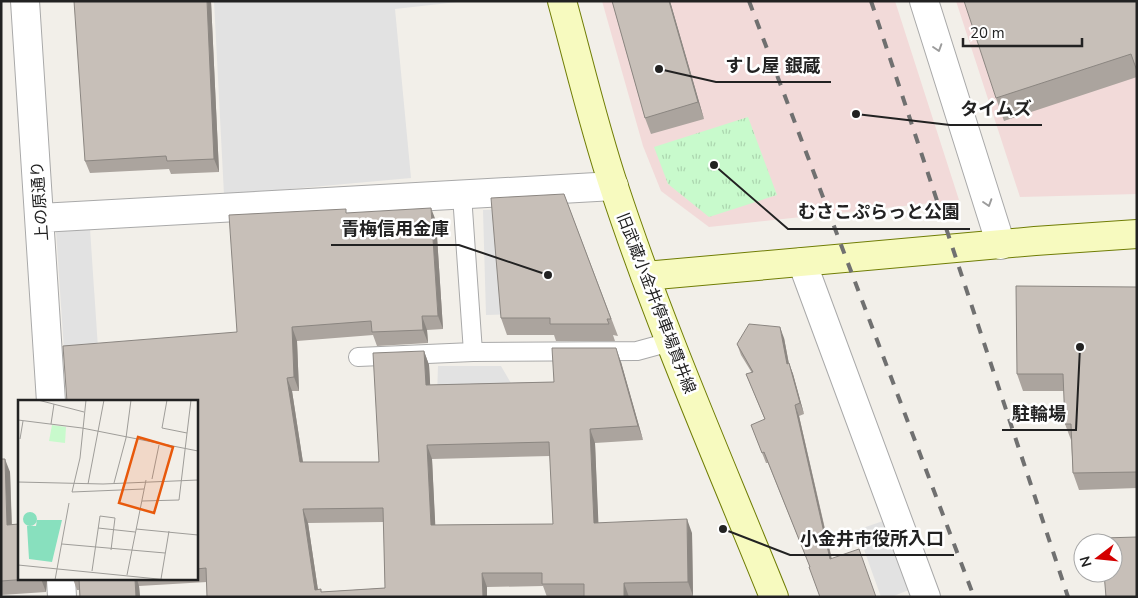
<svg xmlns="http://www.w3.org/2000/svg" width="1138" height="598" font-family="'Nunito Sans','Noto Sans JP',sans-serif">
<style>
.commercial{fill:#f2dad9}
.park{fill:url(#park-tufts)}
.parking{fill:#e2e2e2}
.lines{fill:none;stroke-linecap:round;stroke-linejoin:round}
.lane-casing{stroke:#a9a9a9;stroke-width:20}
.street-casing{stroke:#a9a9a9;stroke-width:30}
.secondary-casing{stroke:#707d05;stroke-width:30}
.lane{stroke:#fff;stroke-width:18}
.street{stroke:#fff;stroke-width:28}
.secondary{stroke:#f7fabf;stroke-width:28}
.rail{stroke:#707070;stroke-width:4;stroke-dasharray:10 10;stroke-linecap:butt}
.wall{fill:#aba49e;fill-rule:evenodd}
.shaded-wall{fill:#8b8681}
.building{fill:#c7bfb8;stroke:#8b8681;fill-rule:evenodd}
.oneway{stroke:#9c9c9c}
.labels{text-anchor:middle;stroke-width:5;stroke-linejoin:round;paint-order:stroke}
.street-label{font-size:16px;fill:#222;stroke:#fff}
.inset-road{fill:none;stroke:#9f9d99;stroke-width:1}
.view{fill:#e8590c;fill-opacity:0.15;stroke:#e8590c;stroke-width:2.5}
.inset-edge{fill:none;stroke:#222;stroke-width:2.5}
.leader{fill:none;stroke:#222;stroke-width:2}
.callout-dot{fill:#222;stroke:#fff;stroke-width:2}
.callout-label{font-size:18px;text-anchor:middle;font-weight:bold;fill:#222;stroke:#fff;stroke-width:5;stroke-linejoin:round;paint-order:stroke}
</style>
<defs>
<pattern id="park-tufts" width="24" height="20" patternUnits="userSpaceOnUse" patternTransform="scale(1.25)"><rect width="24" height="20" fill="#c8facc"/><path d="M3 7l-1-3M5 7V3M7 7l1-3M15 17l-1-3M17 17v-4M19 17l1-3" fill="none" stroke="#acd6af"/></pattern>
</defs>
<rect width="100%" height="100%" fill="#f2efe9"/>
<path class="commercial" d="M602 1H895L959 200 709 227 661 191 643 146Z
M956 1H1137V194L1020 197Z"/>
<path class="park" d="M748 117 777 195 709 217 668 184 654 147Z"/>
<path class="parking" d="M214 1H466L395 9 411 178 224 195Z
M512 209 514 314 486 315 483 210Z
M90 229 98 348 64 350 56 231Z
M438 366H501L519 397H437Z
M886 520 909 590 891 597H881L857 530Z"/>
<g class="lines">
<defs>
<path id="lane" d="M462 195 473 352
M358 357 473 352 637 351 670 342"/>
<path id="street" d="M25 1 51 402
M924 1 1001 245
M40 218 614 186
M802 262 926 597
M61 579 62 597"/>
<path id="secondary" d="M562 1C579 63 594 127 614 187 660 327 719 461 774 597
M645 276 1035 241 1137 234"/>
</defs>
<use href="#lane" class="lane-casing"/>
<use href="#street" class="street-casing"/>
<use href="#secondary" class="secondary-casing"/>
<use href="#lane" class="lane"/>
<use href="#street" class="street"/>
<use href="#secondary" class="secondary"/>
<path class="rail" d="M749 1 974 597
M871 1 1068 597"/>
</g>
<path class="wall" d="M211 1 219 172 171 174 169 169 90 173 85 161Z
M612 1H670L704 119 651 134 645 118Z
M1137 1V77L1004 121 996 98Z
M564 194 618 336 613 335 615 341H556L554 335H507L501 318Z
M348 213 436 221 443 329 427 330 428 343 377 346 373 335 297 341 299 391H292L303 462H379L424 351 429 365 430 385 554 382 621 362 643 440 595 443 598 523 692 533 693 596 547 597 543 586 487 587V597H207V582L139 586 140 597H80L79 590H77L73 579H196V402L237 332ZM550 456 553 524 435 525 432 459ZM384 522 385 588 322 592 318 590 308 523Z
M1137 287V488L1079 490 1073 473 1071 440 1065 424 1064 391H1023L1017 374Z
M784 338 789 364 793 374 804 414 799 416 832 559 810 567 768 463H766L751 425 765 420 746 374 752 373 741 355 737 344Z
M1 459 10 472 12 525 19 579H47L46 592 1 595Z"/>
<path class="shaded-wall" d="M207 1H211L219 172 214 159Z
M669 1H670L704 119 698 102Z
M431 208 436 221 443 329 438 316Z
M422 316 427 330 428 343 423 330Z
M292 327 297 341 299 391 294 377Z
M780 327 784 338 791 375 787 364Z
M616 348 621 362 643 440 638 426Z
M424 351 429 365 431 399 426 385Z
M789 363 793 374 804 414 800 403Z
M287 378 292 391 305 476 300 462Z
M795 405 799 416 834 570 830 559Z
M590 429 595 443 599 536 594 523Z
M427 445 432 459 436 539 431 525Z
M5 459 10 472 12 539 7 525Z
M303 509 308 523 319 597 315 590Z
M687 519 692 533 693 596 688 582Z
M482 573 487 587V597H483Z
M41 579H47L46 592Z
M135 579H137L139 586 140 597H136Z
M624 583 629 597H624Z"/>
<path class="building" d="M74 1H207L214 159 167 161 166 156 85 161Z
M612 1H669L698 102 645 118Z
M964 1H1137V71L1131 54 996 98Z
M564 194 611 319H607L609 324H550V318H501L491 198Z
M431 208 438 316H422L423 330 372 332 371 321 292 327 294 377 287 378 300 462H379L373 353 424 351 426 385 554 382 552 348H616L638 426 590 429 594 523 687 519 688 582 624 583V597H584V584H542V573H482L483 597H207L206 568 196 569V402H67L63 346 237 332 229 215 346 209V213ZM549 442 553 524 431 525 427 445ZM383 508 385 588 321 592V589L315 590 303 509Z
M1016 286 1137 287V472L1073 473 1071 424H1065L1063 374H1017Z
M749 324 780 327 787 364 789 363 800 403 795 405 830 559 859 549 876 597H820L809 567H810L764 452 762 453 751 425 765 419 746 374 753 372 737 344Z
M1 459H5L7 525 19 524V579H29L1 581Z
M1137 537V597H1106L1104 573H1113V543H1103V538Z
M79 579H135L136 597H80Z"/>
<defs><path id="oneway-chevron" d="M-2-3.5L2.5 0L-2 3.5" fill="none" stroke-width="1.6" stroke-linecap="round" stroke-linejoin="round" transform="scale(1.25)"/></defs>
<g class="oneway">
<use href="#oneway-chevron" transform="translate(938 48) rotate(72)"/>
<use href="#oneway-chevron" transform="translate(988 203) rotate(72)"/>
</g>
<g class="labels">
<g class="street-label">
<text transform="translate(39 201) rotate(-94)" y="6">上の原通り</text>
<text transform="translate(657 303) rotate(69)" y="6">旧武蔵小金井停車場貫井線</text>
</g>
</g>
<g transform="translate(18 400)">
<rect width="180" height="180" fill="#f2efe9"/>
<path d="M34 25 48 27 47 43 31 41Z" fill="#c8facc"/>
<path d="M5 119a7 7 0 1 1 14 0a7 7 0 1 1-14 0ZM19 120H44L34 162 11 159 9 126H18Z" fill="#88e0be"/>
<path class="inset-road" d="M20 0 66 12M68 0 62 58 54 92 126 89M149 0 144 28 169 33M0 20 64 28 180 51M33 24 36 4M2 39 5 21M134 79 141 45M0 82 85 84 180 80M96 83 108 38 113 0M70 84 86 0M124 101 161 100 173 0M80 128 117 132M118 129 180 135M44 144 147 153M0 165 150 180M74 171 82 116 97 118 93 150M109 175 128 80M143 179 151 131M37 180 51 103"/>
<path class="view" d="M120 37 155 47 136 113 101 103Z"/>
<rect width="180" height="180" class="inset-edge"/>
</g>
<path class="leader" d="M659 69L716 82H831M856 114L950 125H1042M714 165L788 229H970M548 275L459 245H331M1080 347L1076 430H1002M723 529L790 555H954"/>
<g class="callout-dot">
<circle cx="659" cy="69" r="5"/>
<circle cx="856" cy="114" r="5"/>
<circle cx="714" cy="165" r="5"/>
<circle cx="548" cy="275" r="5"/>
<circle cx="1080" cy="347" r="5"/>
<circle cx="723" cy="529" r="5"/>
</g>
<g class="callout-label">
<text x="773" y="72">すし屋 銀蔵</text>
<text x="996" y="115">タイムズ</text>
<text x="879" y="218">むさこぷらっと公園</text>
<text x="395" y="235">青梅信用金庫</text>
<text x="1039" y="420">駐輪場</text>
<text x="872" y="545">小金井市役所入口</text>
</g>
<rect width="1138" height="598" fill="none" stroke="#222222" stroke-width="5"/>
<g transform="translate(1098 558) rotate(254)"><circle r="24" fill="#ffffff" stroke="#a7a7a7"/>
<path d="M0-4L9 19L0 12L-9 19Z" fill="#d40000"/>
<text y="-8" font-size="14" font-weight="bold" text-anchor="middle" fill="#222222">N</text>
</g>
<path d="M963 38v8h119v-8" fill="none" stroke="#222222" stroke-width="2.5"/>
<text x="970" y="38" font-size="15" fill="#222222" stroke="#ffffff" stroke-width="4" paint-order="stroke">20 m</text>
</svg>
